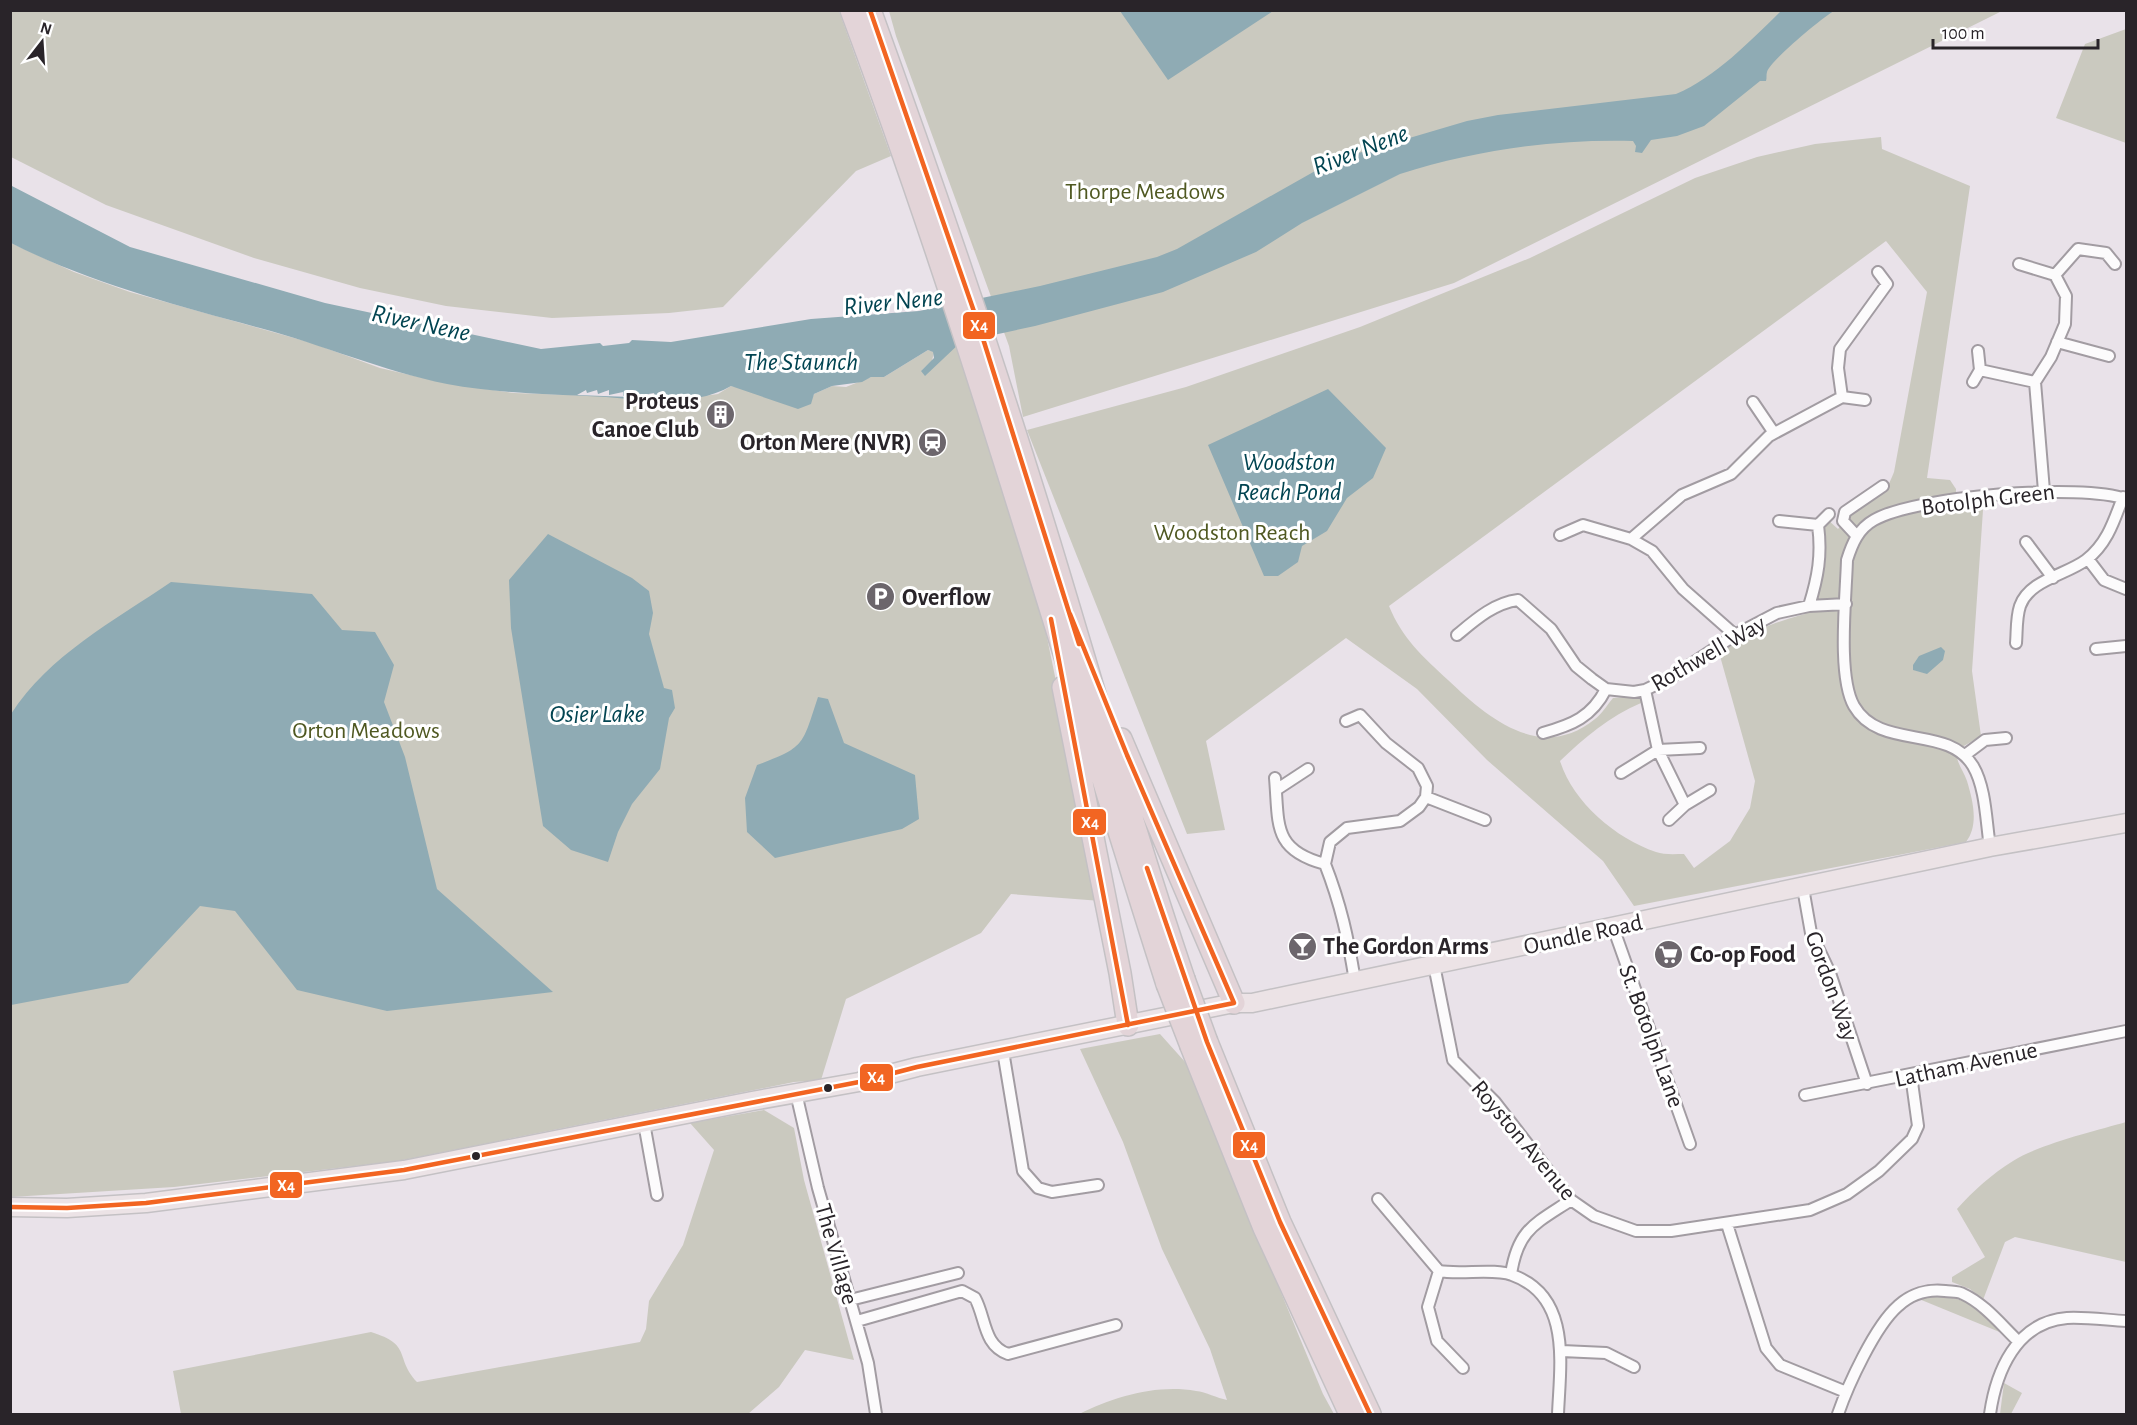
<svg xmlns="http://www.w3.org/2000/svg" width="2137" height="1425" font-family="'Alegreya Sans',sans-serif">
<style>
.green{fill:#cac9bf;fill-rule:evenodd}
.water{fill:#8fabb4}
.pier{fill:#e9e2e9}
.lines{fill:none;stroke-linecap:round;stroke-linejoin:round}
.street-casing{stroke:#a29ca2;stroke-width:14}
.primary-casing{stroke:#c4c1c4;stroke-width:21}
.highway-casing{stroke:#c4c1c4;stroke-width:24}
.street{stroke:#fcfbfc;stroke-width:10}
.primary{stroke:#ece3e6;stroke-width:18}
.highway{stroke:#e3d4d8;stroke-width:21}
.highway-bridge-casing{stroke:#c4c1c4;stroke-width:24;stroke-linecap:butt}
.highway-bridge{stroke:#e3d4d8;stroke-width:21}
.bus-1-casing{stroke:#fff;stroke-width:9}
.bus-1{stroke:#f26522;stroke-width:4.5}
.bus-dot{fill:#292429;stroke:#fff;stroke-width:2}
.labels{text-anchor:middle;stroke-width:6;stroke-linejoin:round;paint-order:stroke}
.park-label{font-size:24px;fill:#4f5821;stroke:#fff}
.poi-label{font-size:24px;font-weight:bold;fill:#292429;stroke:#fff;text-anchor:start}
.street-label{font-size:24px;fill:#292429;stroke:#fff}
.water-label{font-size:26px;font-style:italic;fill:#024451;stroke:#fff}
.line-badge{stroke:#fff;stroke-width:2}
.badge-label{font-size:16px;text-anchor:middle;font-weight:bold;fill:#fff}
</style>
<rect width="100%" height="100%" fill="#e9e2e9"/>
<path class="green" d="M10 11H839L891 156 856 171 723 307 669 313 552 318 446 306 360 288 254 258 106 205 11 157Z
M889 11H2002L1454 283 1023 417 1009 346 896 36Z
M2126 29V143L2056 118 2085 44Z
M1881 137 1882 149 1970 186 1927 478 1950 480 1956 489V505L1973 504 1983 510 1972 671 1981 736 1957 750C1955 762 1963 769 1967 781 1973 801 1979 825 1966 842L1634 906 1603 861 1487 760 1417 689 1346 638 1206 741 1225 830 1187 834 1027 430 1186 387 1360 327 1530 258 1695 178 1757 157 1815 144ZM1886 241 1927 292 1894 472C1885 495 1882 493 1862 504 1853 509 1845 521 1838 529L1828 520 1823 524C1824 558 1823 584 1805 614 1782 620 1732 636 1720 656L1755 781 1750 808 1730 841 1694 868 1684 854C1675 854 1664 855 1656 852 1615 838 1573 802 1560 761 1584 738 1610 716 1641 703V699L1635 696 1613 698C1607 705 1602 714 1595 719 1541 763 1488 718 1448 680 1423 657 1402 638 1389 606Z
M11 243 74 272 130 292 312 343 380 368 445 383 514 393 682 399 718 394 731 386 811 400 814 394 832 386 846 387 871 377H884L928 350 934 352 932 361 921 371 956 346 1017 513 1042 613 1101 901 1011 894 981 933 846 999 821 1080 794 1082 398 1161 174 1187 11 1197Z
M1160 1034 1186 1063 1323 1394 1334 1414H1079C1114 1397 1156 1384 1196 1391 1206 1392 1217 1398 1227 1400L1210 1349 1162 1249 1123 1142 1080 1049Z
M764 1110 794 1128 804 1180 854 1360 805 1350 779 1387 748 1414H181L173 1371 371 1332C413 1345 394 1357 417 1382L640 1342 646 1329 649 1301 683 1245 714 1150 690 1123Z
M2126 1122V1262L2015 1237 2005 1242 1983 1300 1970 1289 1952 1282V1277L1985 1257 1957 1209C1974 1190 1992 1174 2013 1161 2040 1144 2095 1131 2126 1122Z
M1928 1295C1961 1297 1982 1304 2002 1333L1919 1299Z
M2004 1383 2022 1393 2011 1414H2000Z"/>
<path class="water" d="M1120 11H1273L1168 80Z
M1781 11H1834C1823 17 1770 61 1767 72 1766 75 1767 78 1766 81H1760L1704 126 1677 136 1651 140 1642 153 1635 152 1636 146 1633 141C1554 139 1476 150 1400 174L1302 223 1256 252 1163 292 1035 326 961 342 925 376 921 371 934 358 933 352 928 350 884 377H871L862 382 832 386 814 394 811 404 798 409 731 386C695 407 646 400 606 397 553 394 500 394 447 384 383 371 323 345 260 328 175 305 90 283 11 243L10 185 130 247 325 303 541 349 600 343 603 346 629 343 632 340 671 342 811 319 919 311 1040 286 1157 257 1177 249 1331 162 1362 152 1467 121 1498 115 1676 94C1716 77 1750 41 1781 11Z
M1328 389 1386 448 1373 478 1347 498 1327 531 1302 546 1298 562 1278 576H1264L1208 445Z
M548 534 632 578 649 591 653 613 649 634 664 688 672 690 675 708 669 718 660 769 632 804 618 832 608 862 571 850 543 826 511 628 509 580Z
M171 582 312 594 342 630 375 632 394 665 384 702 405 757 437 889 553 992 387 1011 297 990 235 911 200 906 128 983 11 1005V714C49 655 114 621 171 582Z
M1941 647 1945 651 1943 660 1927 674 1913 670V665L1919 656Z
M818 697 828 699 844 743 915 775 919 819 902 829 775 858 747 832 745 798 757 765C806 747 802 745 818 697Z"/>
<path class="pier" d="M586 390 587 393 597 390 598 394 609 390V395L623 392V396L638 392V396L654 393 655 397 684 395 683 399 577 395Z"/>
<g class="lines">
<defs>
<path id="street" d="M2019 264 2055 275 2078 249 2106 253 2115 264
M2057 342 2109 356
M1978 351 1980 370 2035 382
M1973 382 1980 370
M1842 397 1865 400
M1753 402 1774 433
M2044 491 2035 382 2051 357 2065 324 2066 296 2055 275
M1779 521 1818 525
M1560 535 1583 525 1631 539
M1856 535 1843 521 1845 512 1883 486
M2026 542 2053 578
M2088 559 2104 580 2126 589
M1809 606C1818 577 1822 555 1818 525L1829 514
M1457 635C1475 620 1494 603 1518 600L1551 629 1576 666 1592 679 1606 689 1634 692 1645 690 1670 678 1735 635 1777 613 1809 606 1846 604
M1735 635 1683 589 1652 551 1631 539 1682 495 1731 474 1769 436 1842 397 1838 368 1840 349 1887 284 1878 272
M2016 643C2017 632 2016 618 2020 606 2029 580 2066 575 2086 560 2107 544 2114 521 2123 497
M2096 649 2126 646
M1645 690 1658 750 1685 805
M1543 733C1572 725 1592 717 1606 689
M1965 755 1985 740 2006 738
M1621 773 1658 750 1700 748
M1275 778C1279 824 1272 850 1325 864 1341 905 1348 938 1355 981
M1276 790 1308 769
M1426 797 1485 820
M1669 820 1685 805 1710 790
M1990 847C1986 822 1986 788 1973 766 1948 724 1880 751 1854 706 1837 676 1846 597 1847 560 1852 544 1858 529 1874 520 1916 496 2081 483 2126 499
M1325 864 1330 842 1347 828 1400 821 1419 807 1426 797 1427 786 1418 768 1386 743 1360 715 1346 721
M1803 888 1811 933 1830 973 1867 1084
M1613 927 1690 1144
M1434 965 1453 1060 1495 1102 1571 1200 1594 1216 1636 1231H1671L1810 1210 1847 1194 1879 1171 1912 1139 1918 1126 1911 1075
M1003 1051 1023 1171 1038 1188 1052 1192 1098 1185
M796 1093 818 1188 868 1363 876 1414
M1805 1095 2126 1031
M644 1123 657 1195
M1378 1199 1439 1271C1460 1275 1495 1268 1512 1275 1572 1296 1560 1365 1558 1414
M1727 1224 1766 1348 1780 1365 1846 1392
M1439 1271 1428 1307 1437 1341 1463 1368
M1511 1274C1518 1229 1535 1224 1571 1200
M850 1300 958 1273
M857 1321 962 1291 975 1298C986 1318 983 1345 1008 1354L1116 1325
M1562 1351 1606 1353 1634 1367
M1838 1414C1848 1385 1875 1326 1898 1306 1911 1294 1928 1289 1945 1291 1951 1292 1958 1291 1963 1294 1985 1304 2002 1326 2019 1342
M1990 1414C1996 1372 2016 1322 2067 1318 2086 1317 2107 1320 2126 1321"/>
<path id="primary" d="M10 1207 67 1208 146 1203 404 1170 752 1101 859 1082 917 1067 1234 1003H1252L1990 847 2126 823"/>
<path id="highway" d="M851 10C971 330 1063 659 1167 984
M870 10C934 186 995 365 1050 544 1094 689 1135 835 1184 979
M1063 687 1120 973 1128 1025
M1121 739 1234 1003
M1207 1042 1280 1222 1370 1414
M1191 1046 1264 1228 1350 1414"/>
</defs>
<use href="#street" class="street-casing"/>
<use href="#primary" class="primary-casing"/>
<use href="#highway" class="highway-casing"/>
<use href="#street" class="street"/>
<use href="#primary" class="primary"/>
<use href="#highway" class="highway"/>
<defs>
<path id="highway-bridge" d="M1184 979 1207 1042
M1167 984 1191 1046"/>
</defs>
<use href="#highway-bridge" class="highway-bridge-casing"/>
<use href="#highway-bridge" class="highway-bridge"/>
<defs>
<path id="bus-1" d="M870 10 979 326 1079 644
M1051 619 1128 1025
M1147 868 1207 1042 1280 1222 1370 1414
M10 1207 67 1208 146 1203 404 1170 859 1082 917 1067 1234 1003 1127 755 1070 614"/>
</defs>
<use href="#bus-1" class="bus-1-casing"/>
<use href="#bus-1" class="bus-1"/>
</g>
<defs>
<symbol id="building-disc" viewBox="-11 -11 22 22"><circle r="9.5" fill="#6c666c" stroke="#fff"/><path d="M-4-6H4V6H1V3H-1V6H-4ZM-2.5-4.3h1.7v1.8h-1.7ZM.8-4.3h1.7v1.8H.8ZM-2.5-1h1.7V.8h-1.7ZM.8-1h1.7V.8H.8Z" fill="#fff"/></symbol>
<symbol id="station-disc" viewBox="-11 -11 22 22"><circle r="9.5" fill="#6c666c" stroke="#fff"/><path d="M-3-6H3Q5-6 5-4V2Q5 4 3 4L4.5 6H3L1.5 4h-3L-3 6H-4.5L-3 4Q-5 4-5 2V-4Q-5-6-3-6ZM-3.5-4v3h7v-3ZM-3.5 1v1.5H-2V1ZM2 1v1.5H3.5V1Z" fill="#fff"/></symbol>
<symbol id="parking-disc" viewBox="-11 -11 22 22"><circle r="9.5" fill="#6c666c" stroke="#fff"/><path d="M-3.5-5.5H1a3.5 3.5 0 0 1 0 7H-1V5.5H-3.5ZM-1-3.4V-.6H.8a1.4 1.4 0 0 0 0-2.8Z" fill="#fff"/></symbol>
<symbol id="bar-disc" viewBox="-11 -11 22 22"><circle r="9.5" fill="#6c666c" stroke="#fff"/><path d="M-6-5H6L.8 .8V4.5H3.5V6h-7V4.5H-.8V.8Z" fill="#fff"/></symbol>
<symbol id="supermarket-disc" viewBox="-11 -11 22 22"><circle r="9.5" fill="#6c666c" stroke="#fff"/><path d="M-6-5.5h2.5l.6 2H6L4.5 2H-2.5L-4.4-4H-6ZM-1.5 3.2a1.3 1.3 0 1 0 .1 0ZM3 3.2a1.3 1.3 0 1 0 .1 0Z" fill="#fff"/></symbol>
</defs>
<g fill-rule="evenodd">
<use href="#building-disc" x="704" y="398" width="33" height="33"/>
<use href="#station-disc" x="916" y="426" width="33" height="33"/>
<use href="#parking-disc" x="864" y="580" width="33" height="33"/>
<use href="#bar-disc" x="1286" y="930" width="33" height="33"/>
<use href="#supermarket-disc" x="1652" y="938" width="33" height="33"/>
</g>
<g class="bus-dot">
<circle cx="828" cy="1088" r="5"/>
<circle cx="476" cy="1156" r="5"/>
</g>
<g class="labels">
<g class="park-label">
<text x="1145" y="199">Thorpe Meadows</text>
<text x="1232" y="540">Woodston Reach</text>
<text x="366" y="738">Orton Meadows</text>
</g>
<g class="poi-label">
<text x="699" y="409" text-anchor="end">Proteus<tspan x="699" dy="28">Canoe Club</tspan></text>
<text x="912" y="450" text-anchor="end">Orton Mere (NVR)</text>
<text x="902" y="605">Overflow</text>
<text x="1323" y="954">The Gordon Arms</text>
<text x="1690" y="962">Co-op Food</text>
</g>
<g class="street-label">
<text transform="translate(1988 499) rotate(-7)" y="8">Botolph Green</text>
<text transform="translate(1708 653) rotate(-30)" y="8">Rothwell Way</text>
<text transform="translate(1583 934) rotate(-12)" y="8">Oundle Road</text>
<text transform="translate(1832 986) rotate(70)" y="8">Gordon Way</text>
<text transform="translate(1652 1036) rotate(70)" y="8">St. Botolph Lane</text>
<text transform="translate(1966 1064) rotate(-12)" y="8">Latham Avenue</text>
<text transform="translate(1524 1140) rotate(50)" y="8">Royston Avenue</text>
<text transform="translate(837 1254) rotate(74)" y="8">The Village</text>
</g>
<g class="water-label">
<text transform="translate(1360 149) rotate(-21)" y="9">River Nene</text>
<text transform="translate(893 301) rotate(-6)" y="9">River Nene</text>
<text transform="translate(421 322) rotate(12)" y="9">River Nene</text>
<text x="801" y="370">The Staunch</text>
<text x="1289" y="470">Woodston<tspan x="1289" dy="30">Reach Pond</tspan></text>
<text x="597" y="722">Osier Lake</text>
</g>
</g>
<g class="line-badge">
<rect x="962" y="311" width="34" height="29" rx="6" fill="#f26522"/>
<rect x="1072" y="808" width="35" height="28" rx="6" fill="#f26522"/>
<rect x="859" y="1063" width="35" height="29" rx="6" fill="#f26522"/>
<rect x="1232" y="1131" width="34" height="28" rx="6" fill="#f26522"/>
<rect x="269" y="1171" width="34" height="28" rx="6" fill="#f26522"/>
</g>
<g class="badge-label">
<text x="979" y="331">X4</text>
<text x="1090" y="828">X4</text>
<text x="876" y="1083">X4</text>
<text x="1249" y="1151">X4</text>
<text x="286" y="1191">X4</text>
</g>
<rect width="2137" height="1425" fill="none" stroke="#292429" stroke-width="24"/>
<g transform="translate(42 42) rotate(17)" stroke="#ffffff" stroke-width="4.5" paint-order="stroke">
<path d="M0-4.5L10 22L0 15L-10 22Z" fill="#292429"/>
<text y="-9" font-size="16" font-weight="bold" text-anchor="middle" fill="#292429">N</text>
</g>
<path d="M1933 39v9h165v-9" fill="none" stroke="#292429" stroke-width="3"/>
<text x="1942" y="39" font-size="18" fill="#292429" stroke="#ffffff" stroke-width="4.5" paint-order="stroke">100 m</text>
</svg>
